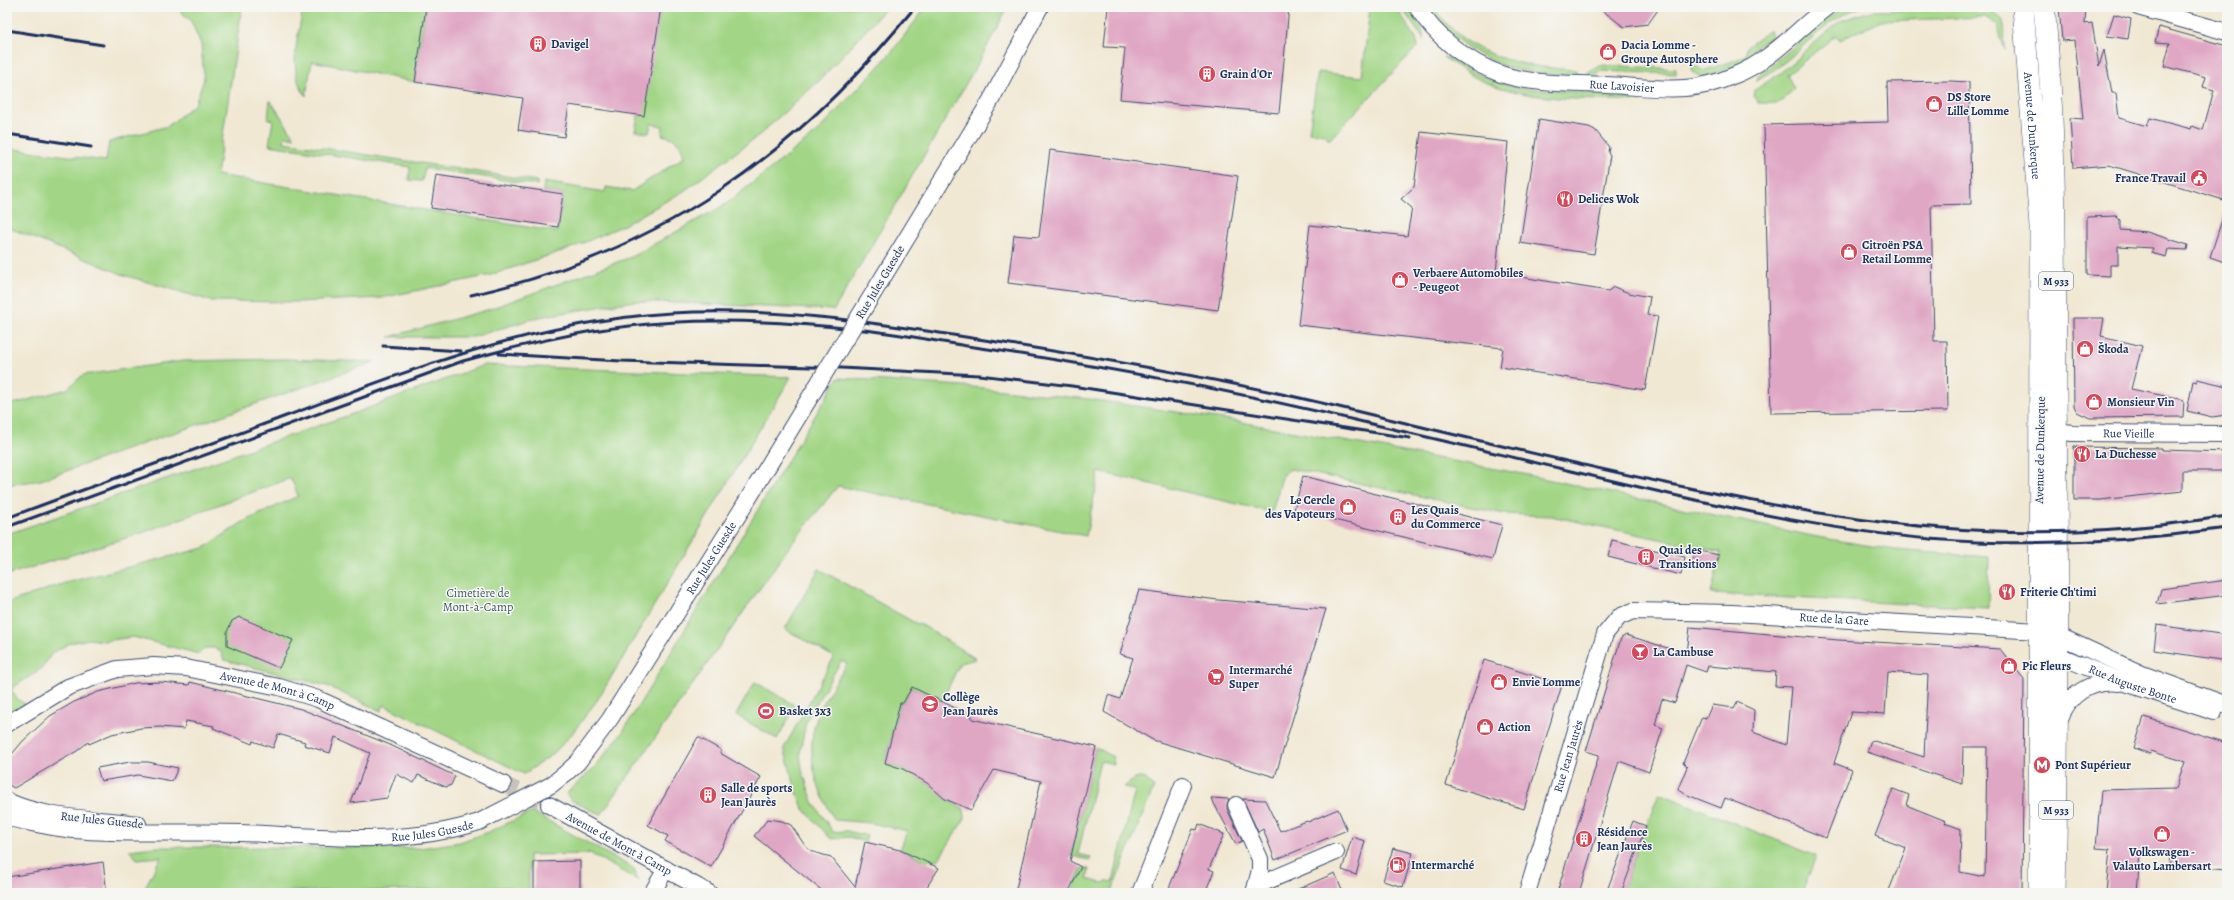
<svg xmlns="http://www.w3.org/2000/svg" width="2234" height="900" font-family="Alegreya,serif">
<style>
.green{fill:#a2d686;stroke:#5e8272}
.building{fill:#e0a7c5}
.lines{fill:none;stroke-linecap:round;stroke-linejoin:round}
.minor-tunnel{stroke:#c6c3bc;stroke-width:16;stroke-dasharray:16 8;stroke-linecap:butt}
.minor-casing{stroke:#3b4b70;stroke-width:18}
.major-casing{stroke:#3b4b70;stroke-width:22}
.minor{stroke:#fff;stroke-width:16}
.major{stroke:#fff;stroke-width:21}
.rail{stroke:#1b2f5e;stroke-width:3}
.minor-bridge-casing{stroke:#3b4b70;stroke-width:18;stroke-linecap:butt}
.minor-bridge{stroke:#fff;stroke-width:16}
.labels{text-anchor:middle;stroke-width:3;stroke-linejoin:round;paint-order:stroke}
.shield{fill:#f6f6f2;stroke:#5d6b8a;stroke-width:1}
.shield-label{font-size:11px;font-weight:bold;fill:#1b2f5e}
.poi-label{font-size:12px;font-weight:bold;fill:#1b2f5e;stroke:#f6f6f2;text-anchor:start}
.street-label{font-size:12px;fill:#1b2f5e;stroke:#f6f6f2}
.park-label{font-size:12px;fill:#3d5968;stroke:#f6f6f2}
</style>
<rect width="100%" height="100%" fill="#f6f6f2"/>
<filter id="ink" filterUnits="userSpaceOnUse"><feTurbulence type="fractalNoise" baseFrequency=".025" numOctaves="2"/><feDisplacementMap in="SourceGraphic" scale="8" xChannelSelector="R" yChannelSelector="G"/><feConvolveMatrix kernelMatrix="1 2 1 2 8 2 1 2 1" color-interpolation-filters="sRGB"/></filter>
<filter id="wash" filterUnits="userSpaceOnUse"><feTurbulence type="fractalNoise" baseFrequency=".012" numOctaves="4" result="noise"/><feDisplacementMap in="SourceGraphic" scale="16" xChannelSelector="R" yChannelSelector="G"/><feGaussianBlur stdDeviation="0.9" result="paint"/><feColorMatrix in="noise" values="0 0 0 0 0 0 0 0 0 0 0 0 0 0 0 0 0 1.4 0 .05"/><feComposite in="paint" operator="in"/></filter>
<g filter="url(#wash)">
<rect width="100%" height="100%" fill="#f1e8d3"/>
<path class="green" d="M176 7H242L217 175 557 232 563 194 543 191 544 182 605 192 606 187 632 191 684 157C681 143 677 138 662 135L663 126 651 124 649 133 635 131 661 7H887L820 80 758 136 684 191 624 225 574 247 491 275 381 298 298 302 211 301 124 275 7 227V148L106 161 109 142 168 126 195 104 204 79 201 44 191 21Z
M303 7H426L415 82 312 61 306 96C286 70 299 37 303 7Z
M926 7H1008L981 58 834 310 634 301 539 317 473 337H389L487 310 631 257 726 204 817 132 891 53Z
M1363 7H1396L1416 38 1418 46 1329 140 1325 134 1309 132 1318 72 1362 77 1370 8Z
M1401 7H1407L1422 29 1424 40Z
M1428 7H1434C1466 57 1521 67 1576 70V75C1557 74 1536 74 1517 70 1483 61 1446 37 1428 7Z
M1846 7H1862C1828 17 1808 44 1781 65 1773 71 1763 76 1755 81 1763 68 1777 61 1789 51 1808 35 1824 19 1846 7Z
M1981 8C2010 16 2003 23 2005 50L1997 25 1985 17 1881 21 1840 40 1836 35 1787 75 1794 88C1782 104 1778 104 1758 103L1754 97 1755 90 1780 73 1840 21 1871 11Z
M1770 30 1772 36 1752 50 1751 58 1734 67 1701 77 1692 72 1691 67 1696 66 1703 71 1733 61 1746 55 1747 47Z
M1443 57 1454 59 1471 71 1490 79 1519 88 1638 96 1643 101C1593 99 1537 102 1490 84 1473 78 1458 67 1443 57Z
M1600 65 1676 69V74L1601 71 1594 76H1589L1588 72Z
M270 100 295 138 285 136 284 142 537 181V185L425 168 422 181 409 180 410 167 269 145 273 120 268 119Z
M285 359 374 362 41 480 7 485V404L17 403 67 389 83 375 183 361Z
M484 365 791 377 598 699 571 735 553 754 524 774 384 705 381 711 327 686 224 660 221 652 214 648H205L199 654 133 637 104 641 89 639 70 643 52 653 42 668 11 689 16 698 25 704 16 713 7 718V603L65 583 204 548 243 522 298 496 291 478 142 533 7 575V534L355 413Z
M838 378 963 386 1089 399 1230 420 1523 474 1817 537 1895 550 1989 557 1988 608 1711 594 1721 552 1551 516 1504 514 1291 469 1283 474 1272 512 1099 472 1086 536 838 486 789 547 601 815 571 800 566 794 594 768 622 733Z
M819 569 917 624 919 623 976 659 960 663 942 701 912 687 903 703H900L885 763 903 769 927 783 945 799 964 809 965 818 939 859 927 861 900 850 907 831 871 823 835 820C817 792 805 754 816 721 822 701 836 682 847 664L841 661 806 721 800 753 802 770 813 802 833 832 847 831 867 836 865 842 849 837 831 839 803 808 796 790 784 748 834 657 785 629Z
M755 682 796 706 777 739 736 715Z
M1096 747 1113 757 1114 764 1100 761 1078 854 1091 857 1090 860 1071 856Z
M1140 778 1146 779 1154 787 1111 893H1071L1082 868 1089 869 1087 879 1101 883 1113 881 1135 790 1124 787 1134 779Z
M1659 793 1816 856 1802 893H1621Z
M532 812 633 868 639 881 588 852V854L529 855V893H510V887L376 891H288V893H217L216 890 197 893H142L161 857 137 859 129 850 155 847 420 848 460 842 488 832Z"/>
<g id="blocks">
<path class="building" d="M426 7H661L644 116 569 105 564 137 518 130 523 98 415 82Z
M1108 7H1289L1279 113 1120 99 1125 48 1104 47Z
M1598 7H1660L1648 24 1624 27Z
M2059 7H2086L2085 24 2092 23 2099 66 2104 50 2112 93H2116L2119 118 2147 126 2150 118 2191 129 2192 126 2203 130 2214 90 2203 87 2206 77 2164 66 2170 43 2155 42 2159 27 2227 46V201L2109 165 2073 168 2070 118 2083 119 2075 40 2062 41Z
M2114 14 2131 19 2128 39 2107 36Z
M1950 81 1969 82 1971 204 1931 205 1934 341H1947L1948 411 1771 413 1764 125 1888 122 1887 82Z
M1539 119 1589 127 1595 130 1609 147 1608 152 1610 155 1594 254 1520 243Z
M1421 132 1508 142 1496 273 1608 291 1614 287 1629 293 1650 297 1647 315 1658 316 1645 390 1500 367 1503 348 1298 325 1310 225 1407 236 1412 208 1401 199 1414 187Z
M1050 150 1238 176 1218 310 1008 283 1014 235 1039 237Z
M436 175 563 194 558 227 431 208Z
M2224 214 2227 215V263L2210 257Z
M2116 216 2120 220V230L2147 232 2188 245 2187 250 2168 249 2166 257 2151 253 2153 248 2118 246V265H2110V276L2087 275V217Z
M2073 318H2104L2101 336 2142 346 2131 389 2184 400 2183 417 2090 418 2077 412 2074 406Z
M2197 379 2227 386V415L2212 417 2187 411 2193 381 2197 382Z
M2074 447 2162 448V450L2227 452V471H2183V491L2100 500H2074Z
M1303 476 1502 525 1493 559 1294 510Z
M1612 540 1685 557 1681 575 1608 557Z
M1695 550 1719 555 1716 567 1693 562Z
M2227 580V595L2157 604 2161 589Z
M1139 590 1218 600 1326 609 1275 777 1153 740 1104 712 1108 695 1120 699 1133 658 1120 654Z
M239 617 293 640 279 668 227 646V632L232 621Z
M2157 625 2227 635V661L2154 650Z
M1690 627 1838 640 2000 649 2024 679 2022 893H1888L1906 848 1875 836 1893 789 1909 795 1906 805 1946 821 1945 823 1961 829 1960 872 1985 877 1987 747H1963L1962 784 1867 752 1871 740 1924 757 1928 675 1888 672 1885 714 1851 712 1834 763 1852 770 1826 838 1725 798 1721 808 1685 794 1678 789 1687 767 1683 763 1702 717 1706 718 1712 705 1734 708 1737 702 1754 710 1753 732 1786 745 1791 687 1775 686 1776 672 1708 666 1706 672 1686 665 1675 703 1662 699 1655 725 1663 728 1649 772 1619 761 1579 893H1557L1599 755 1586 751 1621 638 1626 635 1687 654Z
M1484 660 1562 685 1524 809 1446 785Z
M161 682 189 685 190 682 301 709 388 744 455 776 451 785 446 787 418 775 414 783 396 774 387 798 351 803 370 753 335 737 330 753 304 745 305 742 278 734 273 748 253 741 252 744 213 728 214 726 186 721 184 729 160 727 141 728 112 734 89 744 88 742 77 751 14 788 7 784V760L23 741 50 716 74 702 98 692 135 683Z
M912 687 972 716V719L1096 747 1070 861 1081 867 1068 893H1015L1041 781 994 770 971 810 945 799 927 783 903 769 885 763 900 703H903Z
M2144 717 2227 743V869L2169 864 2170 855 2140 852 2137 893H2106L2110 849 2096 848 2101 790 2176 788 2185 762 2151 751 2150 754 2134 748Z
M698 737 721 750 720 753 761 777 711 867 665 841 668 836 648 825Z
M130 762H148L178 768 172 781 138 775 101 781 97 768Z
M1211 798 1229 799 1227 804V809L1242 841 1236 844Z
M1243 799 1265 800 1280 831 1307 821 1308 822 1338 809 1347 830 1275 860 1263 829 1258 832Z
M768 819 782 821 791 825 806 847 813 852 831 857 855 887 865 842 900 850 939 868 923 893H825L754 836Z
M1633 821 1646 826 1621 893H1606Z
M1199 824 1224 834 1209 869 1214 871 1205 893H1167L1193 829 1197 830Z
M1352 837 1365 841 1356 875 1342 870Z
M1393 848 1413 853 1403 887 1383 881Z
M580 861V893H534V862Z
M103 862 107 893H7V877Z
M1335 873 1343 893H1289Z"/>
</g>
</g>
<g filter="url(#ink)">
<use href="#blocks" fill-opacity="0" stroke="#3b4b70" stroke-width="1"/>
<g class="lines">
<path class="minor-tunnel" d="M503 784 549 805"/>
<defs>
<g id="minor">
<path id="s1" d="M1417 7C1436 37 1467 62 1501 74 1534 85 1572 83 1606 85 1632 86 1659 90 1685 88 1702 87 1719 82 1735 75 1771 61 1796 30 1827 7"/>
<path d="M2138 7 2227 32"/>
<path d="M874 292 991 100 1040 7"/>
<path id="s2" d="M2047 426 2057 431 2072 433 2227 434"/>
<path id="s3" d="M2048 651 2125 683 2214 712"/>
<path d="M2059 721C2068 694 2090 680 2119 683"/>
<path id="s4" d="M7 724 68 687 117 669 154 666 186 668 279 687 318 699 503 784"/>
<path id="s5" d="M566 773 578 762 610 719 742 509"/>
<path d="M7 801C48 820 94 818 138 824"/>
<path id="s6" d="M549 805 709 893"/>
<path d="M1236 805 1260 859V870L1254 893"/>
<path id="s7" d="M7 818C30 822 52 828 75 830 131 835 186 831 242 833 320 836 403 847 479 822"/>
<path d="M1256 886 1336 852"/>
<path d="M652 893 666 869"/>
<path d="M1140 893 1183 785"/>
<path id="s8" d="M1527 893 1605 634 1619 617 1633 611 1732 613 2039 631 2057 635 2142 674 2227 705"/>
</g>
<g id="major">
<path id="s9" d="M2023 7 2040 227 2039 893"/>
<path d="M2044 7C2057 134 2055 262 2056 390 2058 557 2059 725 2055 893"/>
</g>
</defs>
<use href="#minor" class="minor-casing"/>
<use href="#major" class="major-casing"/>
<use href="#minor" class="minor"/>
<use href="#major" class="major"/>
<path class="rail" d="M7 30 103 45
M7 134 91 147
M471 295C660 253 795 156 915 7
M383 346 461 351
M499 354 621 361 841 368 979 375 1072 386 1410 438
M7 518C100 483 193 451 286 416 421 366 548 316 694 312 790 309 884 324 978 339 1095 357 1211 377 1326 404 1449 433 1571 464 1694 489 1772 505 1851 521 1931 527 2030 536 2129 532 2227 516
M7 527 463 361C518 346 573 332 630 326 704 317 780 321 854 329 899 333 943 343 988 349 1118 369 1248 394 1376 425 1464 445 1551 467 1639 487 1749 513 1862 537 1976 542 2060 545 2144 540 2227 528"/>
<defs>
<path id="minor-bridge" d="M742 509 874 292
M479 822 551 785 566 773"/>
</defs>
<use href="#minor-bridge" class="minor-bridge-casing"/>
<use href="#minor-bridge" class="minor-bridge"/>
</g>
</g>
<defs>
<symbol id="building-disc" viewBox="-11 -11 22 22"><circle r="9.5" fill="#d1495b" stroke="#f6f6f2"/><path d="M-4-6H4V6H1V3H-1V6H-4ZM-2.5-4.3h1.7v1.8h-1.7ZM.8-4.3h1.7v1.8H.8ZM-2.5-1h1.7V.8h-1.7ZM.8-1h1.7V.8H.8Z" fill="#fff"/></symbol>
<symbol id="shop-disc" viewBox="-11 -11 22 22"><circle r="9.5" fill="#d1495b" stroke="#f6f6f2"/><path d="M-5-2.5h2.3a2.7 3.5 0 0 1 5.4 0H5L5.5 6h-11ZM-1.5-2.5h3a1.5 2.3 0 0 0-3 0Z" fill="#fff"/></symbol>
<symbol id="civic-disc" viewBox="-11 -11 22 22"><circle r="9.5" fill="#d1495b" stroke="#f6f6f2"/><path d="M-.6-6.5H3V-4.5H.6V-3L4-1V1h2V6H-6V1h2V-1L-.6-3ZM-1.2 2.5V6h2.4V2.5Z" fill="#fff"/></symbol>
<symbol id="restaurant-disc" viewBox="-11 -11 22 22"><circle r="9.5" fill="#d1495b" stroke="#f6f6f2"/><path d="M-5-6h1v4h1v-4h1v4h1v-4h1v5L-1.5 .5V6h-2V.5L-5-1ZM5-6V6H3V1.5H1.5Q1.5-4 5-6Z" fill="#fff"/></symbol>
<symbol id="bar-disc" viewBox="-11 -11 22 22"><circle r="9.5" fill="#d1495b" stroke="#f6f6f2"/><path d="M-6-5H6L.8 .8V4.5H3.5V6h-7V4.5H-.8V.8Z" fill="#fff"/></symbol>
<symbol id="supermarket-disc" viewBox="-11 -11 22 22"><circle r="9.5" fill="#d1495b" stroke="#f6f6f2"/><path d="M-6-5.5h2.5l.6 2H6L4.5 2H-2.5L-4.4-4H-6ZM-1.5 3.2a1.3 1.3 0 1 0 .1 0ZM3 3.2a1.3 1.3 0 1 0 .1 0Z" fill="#fff"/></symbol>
<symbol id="school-disc" viewBox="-11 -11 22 22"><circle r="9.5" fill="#d1495b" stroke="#f6f6f2"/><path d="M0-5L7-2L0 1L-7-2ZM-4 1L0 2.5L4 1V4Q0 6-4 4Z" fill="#fff"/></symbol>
<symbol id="stadium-disc" viewBox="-11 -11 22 22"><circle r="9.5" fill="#d1495b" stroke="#f6f6f2"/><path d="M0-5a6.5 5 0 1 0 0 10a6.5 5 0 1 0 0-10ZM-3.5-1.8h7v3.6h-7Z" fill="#fff"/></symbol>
<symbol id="metro-disc" viewBox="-11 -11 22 22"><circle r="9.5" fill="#d1495b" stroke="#f6f6f2"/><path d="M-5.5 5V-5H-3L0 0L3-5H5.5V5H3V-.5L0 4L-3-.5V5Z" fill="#fff"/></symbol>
<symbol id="fuel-disc" viewBox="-11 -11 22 22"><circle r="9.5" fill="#d1495b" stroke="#f6f6f2"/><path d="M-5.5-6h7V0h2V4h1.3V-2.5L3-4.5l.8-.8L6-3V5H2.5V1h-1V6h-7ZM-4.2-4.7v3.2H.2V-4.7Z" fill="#fff"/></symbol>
</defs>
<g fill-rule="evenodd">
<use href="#building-disc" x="528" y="34" width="20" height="20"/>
<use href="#shop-disc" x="1598" y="42" width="20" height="20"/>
<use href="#building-disc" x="1197" y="64" width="20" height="20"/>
<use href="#shop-disc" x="1924" y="94" width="20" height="20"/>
<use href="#civic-disc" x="2189" y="168" width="20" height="20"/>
<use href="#restaurant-disc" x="1555" y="189" width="20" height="20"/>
<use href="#shop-disc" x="1839" y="242" width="20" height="20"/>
<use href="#shop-disc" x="1390" y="270" width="20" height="20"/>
<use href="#shop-disc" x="2075" y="339" width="20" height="20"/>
<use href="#shop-disc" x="2084" y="392" width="20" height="20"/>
<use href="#restaurant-disc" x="2072" y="444" width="20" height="20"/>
<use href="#shop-disc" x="1338" y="497" width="20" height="20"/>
<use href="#building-disc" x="1388" y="507" width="20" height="20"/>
<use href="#building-disc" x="1636" y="547" width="20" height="20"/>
<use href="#restaurant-disc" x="1997" y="582" width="20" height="20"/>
<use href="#bar-disc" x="1630" y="642" width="20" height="20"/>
<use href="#shop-disc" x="1999" y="656" width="20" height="20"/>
<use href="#supermarket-disc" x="1206" y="667" width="20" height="20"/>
<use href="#shop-disc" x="1489" y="672" width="20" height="20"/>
<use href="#school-disc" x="920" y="694" width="20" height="20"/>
<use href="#stadium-disc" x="756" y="701" width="20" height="20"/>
<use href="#shop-disc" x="1475" y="717" width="20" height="20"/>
<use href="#metro-disc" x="2032" y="755" width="20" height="20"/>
<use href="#building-disc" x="698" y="785" width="20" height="20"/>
<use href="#shop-disc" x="2152" y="824" width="20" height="20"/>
<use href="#building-disc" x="1574" y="829" width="20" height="20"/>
<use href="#fuel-disc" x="1388" y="855" width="20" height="20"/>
</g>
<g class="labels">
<g class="shield">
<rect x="2039" y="272" width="34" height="18" rx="3"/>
<rect x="2039" y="801" width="34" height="18" rx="3"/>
</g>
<g class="shield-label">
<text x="2056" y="285">M 933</text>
<text x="2056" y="814">M 933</text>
</g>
<g class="poi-label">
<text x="551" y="48">Davigel</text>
<text x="1621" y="49">Dacia Lomme -<tspan x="1621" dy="14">Groupe Autosphere</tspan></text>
<text x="1220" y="78">Grain d'Or</text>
<text x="1947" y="101">DS Store<tspan x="1947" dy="14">Lille Lomme</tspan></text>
<text x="2186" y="182" text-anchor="end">France Travail</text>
<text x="1578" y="203">Delices Wok</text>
<text x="1862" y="249">Citroën PSA<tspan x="1862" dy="14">Retail Lomme</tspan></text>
<text x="1413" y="277">Verbaere Automobiles<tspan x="1413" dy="14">- Peugeot</tspan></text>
<text x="2098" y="353">Škoda</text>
<text x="2107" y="406">Monsieur Vin</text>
<text x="2095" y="458">La Duchesse</text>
<text x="1335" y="504" text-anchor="end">Le Cercle<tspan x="1335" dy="14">des Vapoteurs</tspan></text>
<text x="1411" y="514">Les Quais<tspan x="1411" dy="14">du Commerce</tspan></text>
<text x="1659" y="554">Quai des<tspan x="1659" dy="14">Transitions</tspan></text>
<text x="2020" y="596">Friterie Ch'timi</text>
<text x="1653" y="656">La Cambuse</text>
<text x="2022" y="670">Pic Fleurs</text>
<text x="1229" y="674">Intermarché<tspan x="1229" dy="14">Super</tspan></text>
<text x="1512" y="686">Envie Lomme</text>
<text x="943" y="701">Collège<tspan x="943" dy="14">Jean Jaurès</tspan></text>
<text x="779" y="715">Basket 3x3</text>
<text x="1498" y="731">Action</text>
<text x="2055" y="769">Pont Supérieur</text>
<text x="721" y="792">Salle de sports<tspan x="721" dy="14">Jean Jaurès</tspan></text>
<text x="1597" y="836">Résidence<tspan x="1597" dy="14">Jean Jaurès</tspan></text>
<text x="2162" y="856" text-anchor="middle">Volkswagen -<tspan x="2162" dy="14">Valauto Lambersart</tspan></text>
<text x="1411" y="869">Intermarché</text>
</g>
<g class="street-label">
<text dy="4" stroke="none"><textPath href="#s1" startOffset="231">Rue Lavoisier</textPath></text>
<text dy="4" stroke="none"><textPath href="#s9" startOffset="119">Avenue de Dunkerque</textPath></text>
<text transform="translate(880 282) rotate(-59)" y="4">Rue Jules Guesde</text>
<text dy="4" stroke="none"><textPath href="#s2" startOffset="83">Rue Vieille</textPath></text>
<text transform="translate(2040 450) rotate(-89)" y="4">Avenue de Dunkerque</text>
<text dy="4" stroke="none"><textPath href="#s5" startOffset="260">Rue Jules Guesde</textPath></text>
<text dy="4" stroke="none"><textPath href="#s8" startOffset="509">Rue de la Gare</textPath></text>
<text dy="4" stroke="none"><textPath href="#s3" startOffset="91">Rue Auguste Bonte</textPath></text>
<text dy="4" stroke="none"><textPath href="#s4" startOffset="287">Avenue de Mont à Camp</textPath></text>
<text dy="4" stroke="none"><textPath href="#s8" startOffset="143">Rue Jean Jaurès</textPath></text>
<text transform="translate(102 820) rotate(6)" y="4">Rue Jules Guesde</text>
<text dy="4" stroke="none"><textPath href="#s7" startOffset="427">Rue Jules Guesde</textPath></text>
<text dy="4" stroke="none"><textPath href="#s6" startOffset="80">Avenue de Mont à Camp</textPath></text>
</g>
<g class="park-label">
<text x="478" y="597">Cimetière de<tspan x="478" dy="14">Mont-à-Camp</tspan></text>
</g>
</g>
<rect width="2234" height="900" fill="none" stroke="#f6f6f2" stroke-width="24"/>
</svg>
